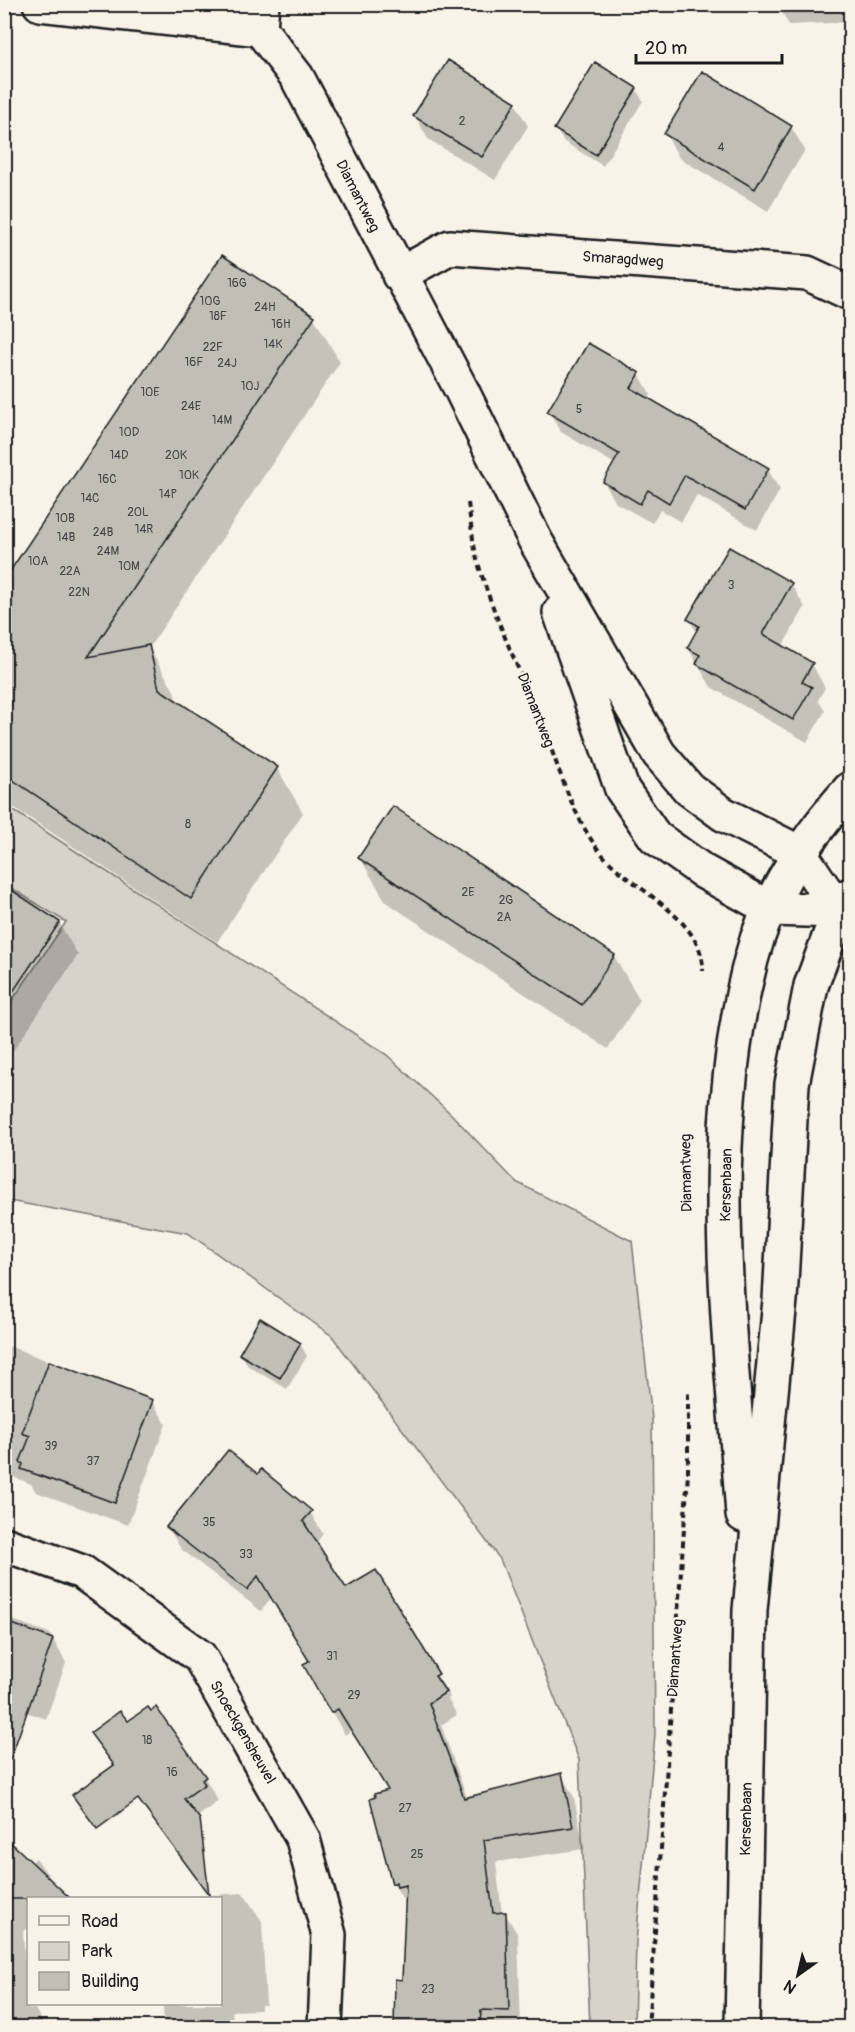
<svg xmlns="http://www.w3.org/2000/svg" width="855" height="2032" font-family="Pangolin,sans-serif">
<style>
.green{fill:#d7d3cb;stroke:#7a7874;stroke-width:1.5}
.shadow{fill:#0003}
.building{fill:#c0beb5;stroke:#1c1c1c;stroke-width:1.5}
.lines{fill:none;stroke-linecap:round;stroke-linejoin:round}
.minor-casing{stroke:#1c1c1c;stroke-width:38}
.secondary-casing{stroke:#1c1c1c;stroke-width:38}
.path{stroke:#1c1c1c;stroke-width:4;stroke-dasharray:6 4.5;stroke-linecap:butt}
.minor{stroke:#f7f3e8;stroke-width:33}
.secondary{stroke:#f7f3e8;stroke-width:33}
.labels{text-anchor:middle;stroke-width:5;stroke-linejoin:round;paint-order:stroke}
.number-label{font-size:12px;fill:#454442}
.street-label{font-size:15px;fill:#1c1c1c;stroke:#f7f3e8}
</style>
<rect width="100%" height="100%" fill="#f7f3e8"/>
<filter id="ink" filterUnits="userSpaceOnUse"><feTurbulence type="fractalNoise" baseFrequency=".0167" numOctaves="2"/><feDisplacementMap in="SourceGraphic" scale="12" xChannelSelector="R" yChannelSelector="G"/><feConvolveMatrix kernelMatrix="1 2 1 2 8 2 1 2 1" color-interpolation-filters="sRGB"/></filter>
<g filter="url(#ink)">
<path class="green" d="M5 805 387 1055 451 1114 516 1182 632 1241 652 1419 655 1734 636 1942 634 2027H590L579 1760 500 1559 332 1336 188 1233 9 1201 5 1203V1011L66 922 5 884Z"/>
<path class="shadow" d="M777 4H850V22L789 25Z
M636 89 643 101 603 166 563 141 556 129Z
M515 103 528 126 495 180 428 139 415 116Z
M791 127 805 150 768 211 679 158 666 134Z
M314 318 340 362 149 648 174 691 177 703 277 768 303 813 217 942 4 801V575L8 578Z
M639 374 651 395 648 400 768 470 780 490 757 530 697 495 681 522 660 510 652 523 616 503 604 482 615 464 561 432 549 412Z
M791 584 805 607 782 647 812 664 825 688 818 700 825 711 807 742 711 687 688 648 697 633 689 619Z
M360 858 614 956 640 1000 608 1049 386 902Z
M4 888 59 923 78 955 4 1064Z
M300 1344 307 1356 287 1389 248 1366 241 1354Z
M9 1346 152 1401 166 1424 128 1525 36 1492 31 1484 4 1473V1359Z
M258 1476 310 1512 323 1534 316 1543 346 1590 376 1572 450 1697 448 1699 457 1715 441 1725 467 1798 561 1775 574 1797 584 1849 496 1862 502 1914 505 1913 518 1935 521 2028H395L403 1981 406 1905 393 1883 390 1791 352 1730 345 1735 305 1665 310 1662 272 1597 261 1611 181 1549 168 1527Z
M4 1617 49 1633 63 1657 66 1663 46 1719 4 1704Z
M92 1734 205 1778 218 1801 195 1819 134 1796Z
M4 1838 31 1863 36 1858 59 1891 28 1898V1928L23 1932 28 2009H35L42 2021 41 2028H4Z
M243 1893 262 1921 266 2005H261V2010L232 2011 234 2028H164L163 2004H220V1898L184 1897Z"/>
<path class="building" d="M448 60 516 102 482 157 413 116Z
M595 62 637 88 596 155 554 129Z
M702 71 792 126 755 189 664 134Z
M222 255 315 316 88 657 149 645 159 689 278 767 191 899 4 774V580Z
M588 343 640 373 631 388 769 468 745 510 685 475 669 503 648 490 640 504 603 482 619 454 547 412Z
M729 547 792 583 763 634 813 663 802 682 812 687 793 720 696 664 700 655 687 648 699 626 687 619Z
M393 806 615 955 582 1005 358 858Z
M4 885 60 922 4 1005Z
M260 1318 301 1343 280 1378 239 1354Z
M49 1361 153 1400 115 1503 21 1469 23 1464 20 1462 30 1436 22 1433Z
M228 1450 258 1474 261 1469 312 1511 303 1521 346 1588 376 1570 439 1674 435 1676 446 1692 429 1703 464 1798 562 1773 573 1827 484 1840 493 1913 506 1912 509 2011 481 2010 480 2028H394L395 1979 402 1980 406 1885 397 1887 396 1882 392 1884 370 1799 375 1797 374 1794 388 1790 338 1709 331 1713 317 1690 303 1664 309 1661 258 1576 247 1590 166 1527Z
M4 1621 53 1639 10 1760 4 1759Z
M148 1707 151 1711 156 1707 206 1777 202 1780 205 1784 184 1799 200 1819 209 1895 138 1799 97 1829 72 1795 114 1765 90 1733 120 1711 128 1721Z
M4 1836 71 1899H4Z"/>
<g class="lines">
<defs>
<path id="minor" d="M40 4 260 29
M262 4 260 29 297 77 461 389 535 540 659 754 689 789 723 814 800 853 839 911
M399 275 450 247 807 273 850 293
M560 612 622 789 655 837 704 872 771 909 839 911
M4 1544 82 1572 200 1657 303 1839 329 1935 325 2028"/>
<path id="secondary" d="M743 1515C730 1332 704 1141 751 960 767 897 807 837 850 789
M742 2028 750 1610 780 1300 792 1084 811 986 839 911 850 895"/>
</defs>
<use href="#minor" class="minor-casing"/>
<use href="#secondary" class="secondary-casing"/>
<path class="path" d="M468 503C471 524 473 546 479 566 495 620 522 675 543 727 559 768 571 812 597 848 627 889 704 915 703 971
M648 2028 688 1474V1392"/>
<use href="#minor" class="minor"/>
<use href="#secondary" class="secondary"/>
</g>
</g>
<g class="labels">
<g class="number-label">
<text x="462" y="125">2</text>
<text x="721" y="151">4</text>
<text x="237" y="287">16G</text>
<text x="210" y="305">10G</text>
<text x="265" y="311">24H</text>
<text x="218" y="320">18F</text>
<text x="281" y="328">16H</text>
<text x="273" y="348">14K</text>
<text x="213" y="351">22F</text>
<text x="194" y="366">16F</text>
<text x="227" y="367">24J</text>
<text x="250" y="390">10J</text>
<text x="150" y="396">10E</text>
<text x="191" y="410">24E</text>
<text x="579" y="413">5</text>
<text x="222" y="424">14M</text>
<text x="129" y="436">10D</text>
<text x="119" y="459">14D</text>
<text x="176" y="459">20K</text>
<text x="189" y="479">10K</text>
<text x="107" y="483">16C</text>
<text x="168" y="498">14P</text>
<text x="90" y="502">14C</text>
<text x="138" y="516">20L</text>
<text x="65" y="522">10B</text>
<text x="144" y="533">14R</text>
<text x="103" y="536">24B</text>
<text x="66" y="541">14B</text>
<text x="108" y="555">24M</text>
<text x="38" y="565">10A</text>
<text x="129" y="570">10M</text>
<text x="70" y="575">22A</text>
<text x="731" y="589">3</text>
<text x="79" y="596">22N</text>
<text x="188" y="828">8</text>
<text x="468" y="896">2E</text>
<text x="506" y="904">2G</text>
<text x="504" y="921">2A</text>
<text x="51" y="1450">39</text>
<text x="93" y="1465">37</text>
<text x="209" y="1526">35</text>
<text x="246" y="1558">33</text>
<text x="332" y="1660">31</text>
<text x="354" y="1699">29</text>
<text x="147" y="1744">18</text>
<text x="172" y="1776">16</text>
<text x="405" y="1812">27</text>
<text x="417" y="1858">25</text>
<text x="428" y="1993">23</text>
</g>
<g class="street-label">
<text transform="translate(358 196) rotate(63)" y="5">Diamantweg</text>
<text transform="translate(623 259) rotate(4)" y="5">Smaragdweg</text>
<text transform="translate(536 710) rotate(69)" y="5">Diamantweg</text>
<text transform="translate(686 1173) rotate(-91)" y="5">Diamantweg</text>
<text transform="translate(726 1185) rotate(-89)" y="5">Kersenbaan</text>
<text transform="translate(675 1658) rotate(-86)" y="5">Diamantweg</text>
<text transform="translate(243 1732) rotate(60)" y="5">Snoeckgensheuvel</text>
<text transform="translate(746 1819) rotate(-89)" y="5">Kersenbaan</text>
</g>
</g>
<rect width="855" height="2032" fill="none" stroke="#f7f3e8" stroke-width="24"/>
<rect x="12" y="12" width="831" height="2008" fill="none" stroke="#1c1c1c" stroke-width="2" filter="url(#ink)"/>
<rect x="27" y="1897" width="195" height="108" fill="#f7f3e8" stroke="#9f9d96" stroke-width="1.5"/>
<rect x="39" y="1916" width="30" height="9" fill="#f7f3e8" stroke="#9f9d96" stroke-width="1.5"/>
<text x="81" y="1927" font-size="18" fill="#1c1c1c">Road</text>
<rect x="39" y="1942" width="30" height="18" fill="#d7d3cb" stroke="#9f9d96" stroke-width="1.5"/>
<text x="81" y="1957" font-size="18" fill="#1c1c1c">Park</text>
<rect x="39" y="1972" width="30" height="18" fill="#c0beb5" stroke="#9f9d96" stroke-width="1.5"/>
<text x="81" y="1987" font-size="18" fill="#1c1c1c">Building</text>
<g transform="translate(798 1975) rotate(214)" stroke="#f7f3e8" stroke-width="4.5" paint-order="stroke">
<path d="M0-4.5L10 22L0 15L-10 22Z" fill="#1c1c1c"/>
<text y="-9" font-size="16" font-weight="bold" text-anchor="middle" fill="#1c1c1c">N</text>
</g>
<path d="M636 54v9h146v-9" fill="none" stroke="#1c1c1c" stroke-width="3"/>
<text x="645" y="54" font-size="18" fill="#1c1c1c" stroke="#f7f3e8" stroke-width="4.5" paint-order="stroke">20 m</text>
</svg>
